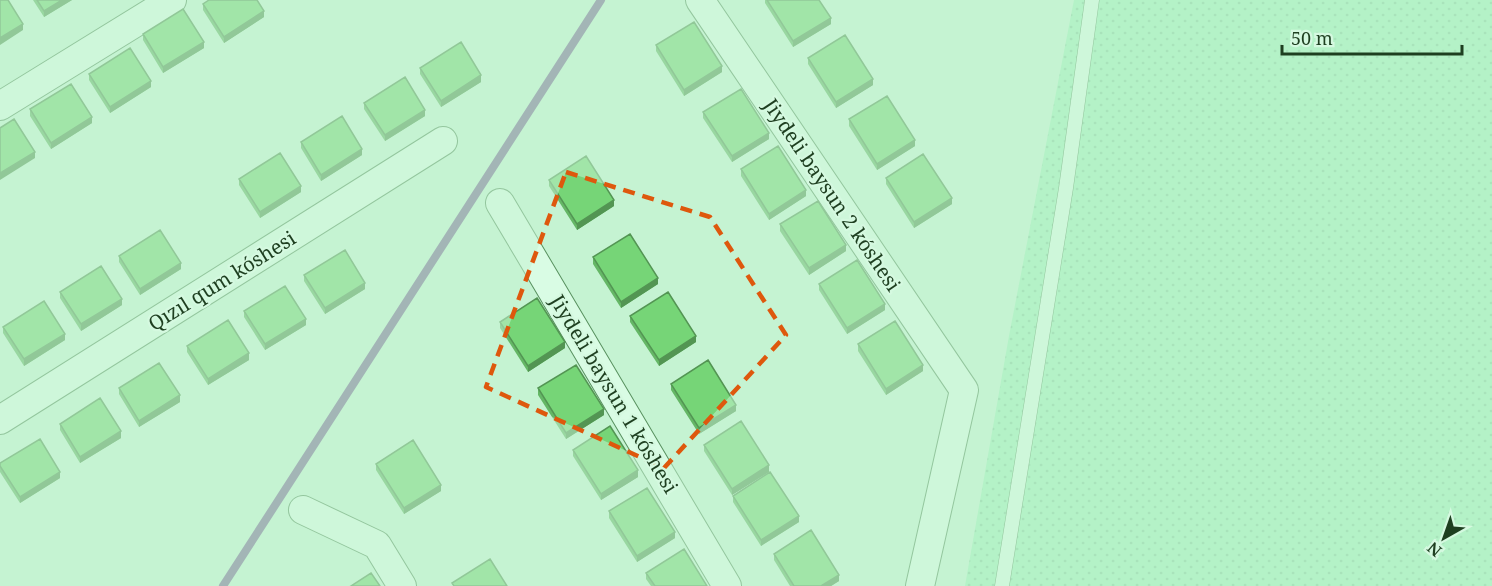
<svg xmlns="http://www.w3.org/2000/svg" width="1492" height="586" font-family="'Noto Serif',serif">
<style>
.sand{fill:url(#sand-dots)}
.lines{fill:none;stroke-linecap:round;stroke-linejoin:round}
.stream{stroke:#7a6c96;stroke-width:8}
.lane-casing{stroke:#58915f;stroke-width:15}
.street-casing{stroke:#58915f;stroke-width:30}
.lane{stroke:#d9fce4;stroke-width:14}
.street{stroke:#d9fce4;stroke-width:28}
.wall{fill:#65b766}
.shaded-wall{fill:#539553}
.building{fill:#76d577;stroke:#539553;stroke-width:1.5}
.marked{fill:none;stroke:#de580d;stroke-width:4.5;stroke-dasharray:12 8;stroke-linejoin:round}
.labels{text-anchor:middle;stroke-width:4.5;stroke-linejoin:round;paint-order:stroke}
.street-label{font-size:20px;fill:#1e3f20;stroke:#d5f9e0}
</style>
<defs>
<pattern id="sand-dots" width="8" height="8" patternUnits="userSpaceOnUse" patternTransform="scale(1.5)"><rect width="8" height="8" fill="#9ff2ba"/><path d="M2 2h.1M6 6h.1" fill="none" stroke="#88d1a0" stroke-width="1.8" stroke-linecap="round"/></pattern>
</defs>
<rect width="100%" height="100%" fill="#c5f3d2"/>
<path class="sand" d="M1074 0H1492V586H965L1009 336Z"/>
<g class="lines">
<path class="stream" d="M223 586 601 0"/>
<defs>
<path id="lane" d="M1002 586 1066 188 1092 0"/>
<path id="street" d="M700 0 964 390 920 586
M0 106 172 0
M500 203 727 586
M0 420 443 141
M303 510 377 545 402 586"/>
</defs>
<use href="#lane" class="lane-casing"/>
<use href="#street" class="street-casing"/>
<use href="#lane" class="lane"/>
<use href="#street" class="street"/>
</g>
<path class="wall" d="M33 0H72L44 17Z
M765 0H819L831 24 793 47 765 3Z
M203 4 264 17 224 43 203 10Z
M143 34 204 48 163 73 143 40Z
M656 45 722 72 684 96 656 51Z
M808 58 873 85 836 108 808 64Z
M420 68 481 82 441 107 420 74Z
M89 74 151 87 110 113 89 80Z
M364 103 425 116 385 141 364 109Z
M30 109 92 123 51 149 30 116Z
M703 112 769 139 732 162 703 118Z
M849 119 915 146 877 170 849 126Z
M301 142 362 155 321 181 301 148Z
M741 169 806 196 769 220 741 176Z
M886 178 952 204 914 228 886 184Z
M239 179 301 192 260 218 239 185Z
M549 180 614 206 577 230 549 186Z
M780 224 846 251 809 275 780 231Z
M119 256 181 269 140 295 119 262Z
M593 257 658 284 621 308 593 264Z
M304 275 365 289 325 314 304 281Z
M819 284 885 310 847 334 819 290Z
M60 292 122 305 81 331 60 298Z
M244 311 306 325 265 350 244 317Z
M630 316 696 342 659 366 630 322Z
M500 322 565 348 528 372 500 328Z
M3 327 65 340 24 366 3 333Z
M858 344 923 371 886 395 858 351Z
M187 346 249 360 208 385 187 352Z
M671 384 736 411 699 434 671 390Z
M119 388 180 402 139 427 119 394Z
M538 388 604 415 566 439 538 395Z
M60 424 121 438 80 463 60 430Z
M704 445 769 472 732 495 704 451Z
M573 450 638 477 601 500 573 456Z
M0 463 60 478 20 503 0 472Z
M376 464 441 491 404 514 376 470Z
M733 496 799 522 761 546 733 502Z
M609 511 675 538 637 562 609 518Z
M774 554 839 581 831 586H790L774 560Z
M646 573 707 586H651L646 579Z"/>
<path class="shaded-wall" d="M62 0H72L44 17V11Z
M264 11V17L224 43V37Z
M831 18V24L793 47V41Z
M23 24V30L0 45V38Z
M204 42V48L163 73V67Z
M722 66V72L684 96V90Z
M481 75V82L441 107V101Z
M873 79V85L836 108V102Z
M151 81V87L110 113V107Z
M425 110V116L385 141V135Z
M92 117V123L51 149V143Z
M769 133V139L732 162V156Z
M915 140V146L877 170V164Z
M362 149V155L321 181V175Z
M35 152V158L0 180V173Z
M301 186V192L260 218V212Z
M806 190V196L769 220V214Z
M952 198V204L914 228V222Z
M614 200V206L577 230V224Z
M846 245V251L809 275V268Z
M181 263V269L140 295V289Z
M658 278V284L621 308V302Z
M365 283V289L325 314V308Z
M122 299V305L81 331V324Z
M885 304V310L847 334V328Z
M306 319V325L265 350V344Z
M65 334V340L24 366V359Z
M696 336V342L659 366V360Z
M565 342V348L528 372V366Z
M249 353V360L208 385V379Z
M923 365V371L886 395V389Z
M180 395V402L139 427V421Z
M736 405V411L699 434V428Z
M604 409V415L566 439V433Z
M121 431V438L80 463V457Z
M769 465V472L732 495V489Z
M638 470V477L601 500V494Z
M60 472V478L20 503V497Z
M441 485V491L404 514V508Z
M799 516V522L761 546V540Z
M675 532V538L637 562V556Z
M839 575V581L831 586H821Z"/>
<path class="building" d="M0 0H8L23 24 0 38Z
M37 0H62L44 11Z
M209 0H257L264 11 224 37 203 4Z
M767 0H819L831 18 793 41Z
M183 9 204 42 163 67 143 34Z
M694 22 722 66 684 90 656 45Z
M845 35 873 79 836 102 808 58Z
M461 42 481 75 441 101 420 68Z
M130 48 151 81 110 107 89 74Z
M405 77 425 110 385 135 364 103Z
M71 84 92 117 51 143 30 109Z
M741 89 769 133 732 156 703 112Z
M887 96 915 140 877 164 849 119Z
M342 116 362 149 321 175 301 142Z
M14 119 35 152 0 173V128Z
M778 146 806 190 769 214 741 169Z
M280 153 301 186 260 212 239 179Z
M923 154 952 198 914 222 886 178Z
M586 156 614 200 577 224 549 180Z
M818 201 846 245 809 268 780 224Z
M160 230 181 263 140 289 119 256Z
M630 234 658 278 621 302 593 257Z
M345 250 365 283 325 308 304 275Z
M857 260 885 304 847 328 819 284Z
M101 266 122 299 81 324 60 292Z
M285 286 306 319 265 344 244 311Z
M668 292 696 336 659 360 630 316Z
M537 298 565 342 528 366 500 322Z
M44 301 65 334 24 359 3 327Z
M228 320 249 353 208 379 187 346Z
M895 321 923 365 886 389 858 344Z
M708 360 736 405 699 428 671 384Z
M159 363 180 395 139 421 119 388Z
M576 365 604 409 566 433 538 388Z
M100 398 121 431 80 457 60 424Z
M741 421 769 465 732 489 704 445Z
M610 426 638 470 601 494 573 450Z
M40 439 60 472 20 497 0 466V463Z
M413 440 441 485 404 508 376 464Z
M770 472 799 516 761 540 733 496Z
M647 488 675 532 637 556 609 511Z
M811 530 839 575 821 586H794L774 554Z
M684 549 707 586H655L646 573Z
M490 559 507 586H454L452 583Z
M371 573 380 586H351Z"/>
<path d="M0 0H1492V586H0ZM566 172 710 217 786 335 664 468 486 387Z" fill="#c5f3d2" fill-opacity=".55" fill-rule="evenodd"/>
<path class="marked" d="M566 172 710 217 786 335 664 468 486 387Z"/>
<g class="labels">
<g class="street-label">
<text transform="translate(832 195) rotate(56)" y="7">Jiydeli baysun 2 kóshesi</text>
<text transform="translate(222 281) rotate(-32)" y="7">Qızıl qum kóshesi</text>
<text transform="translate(614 394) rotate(59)" y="7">Jiydeli baysun 1 kóshesi</text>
</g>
</g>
<g transform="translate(1444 538) rotate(220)" stroke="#d5f9e0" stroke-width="4.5" paint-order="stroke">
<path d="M0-4.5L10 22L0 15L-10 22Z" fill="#1e3f20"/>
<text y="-9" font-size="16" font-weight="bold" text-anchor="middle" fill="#1e3f20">N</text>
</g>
<path d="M1282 45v9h180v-9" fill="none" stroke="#1e3f20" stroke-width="3"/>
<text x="1291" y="45" font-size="18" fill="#1e3f20" stroke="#d5f9e0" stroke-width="4.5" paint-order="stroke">50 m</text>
</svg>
